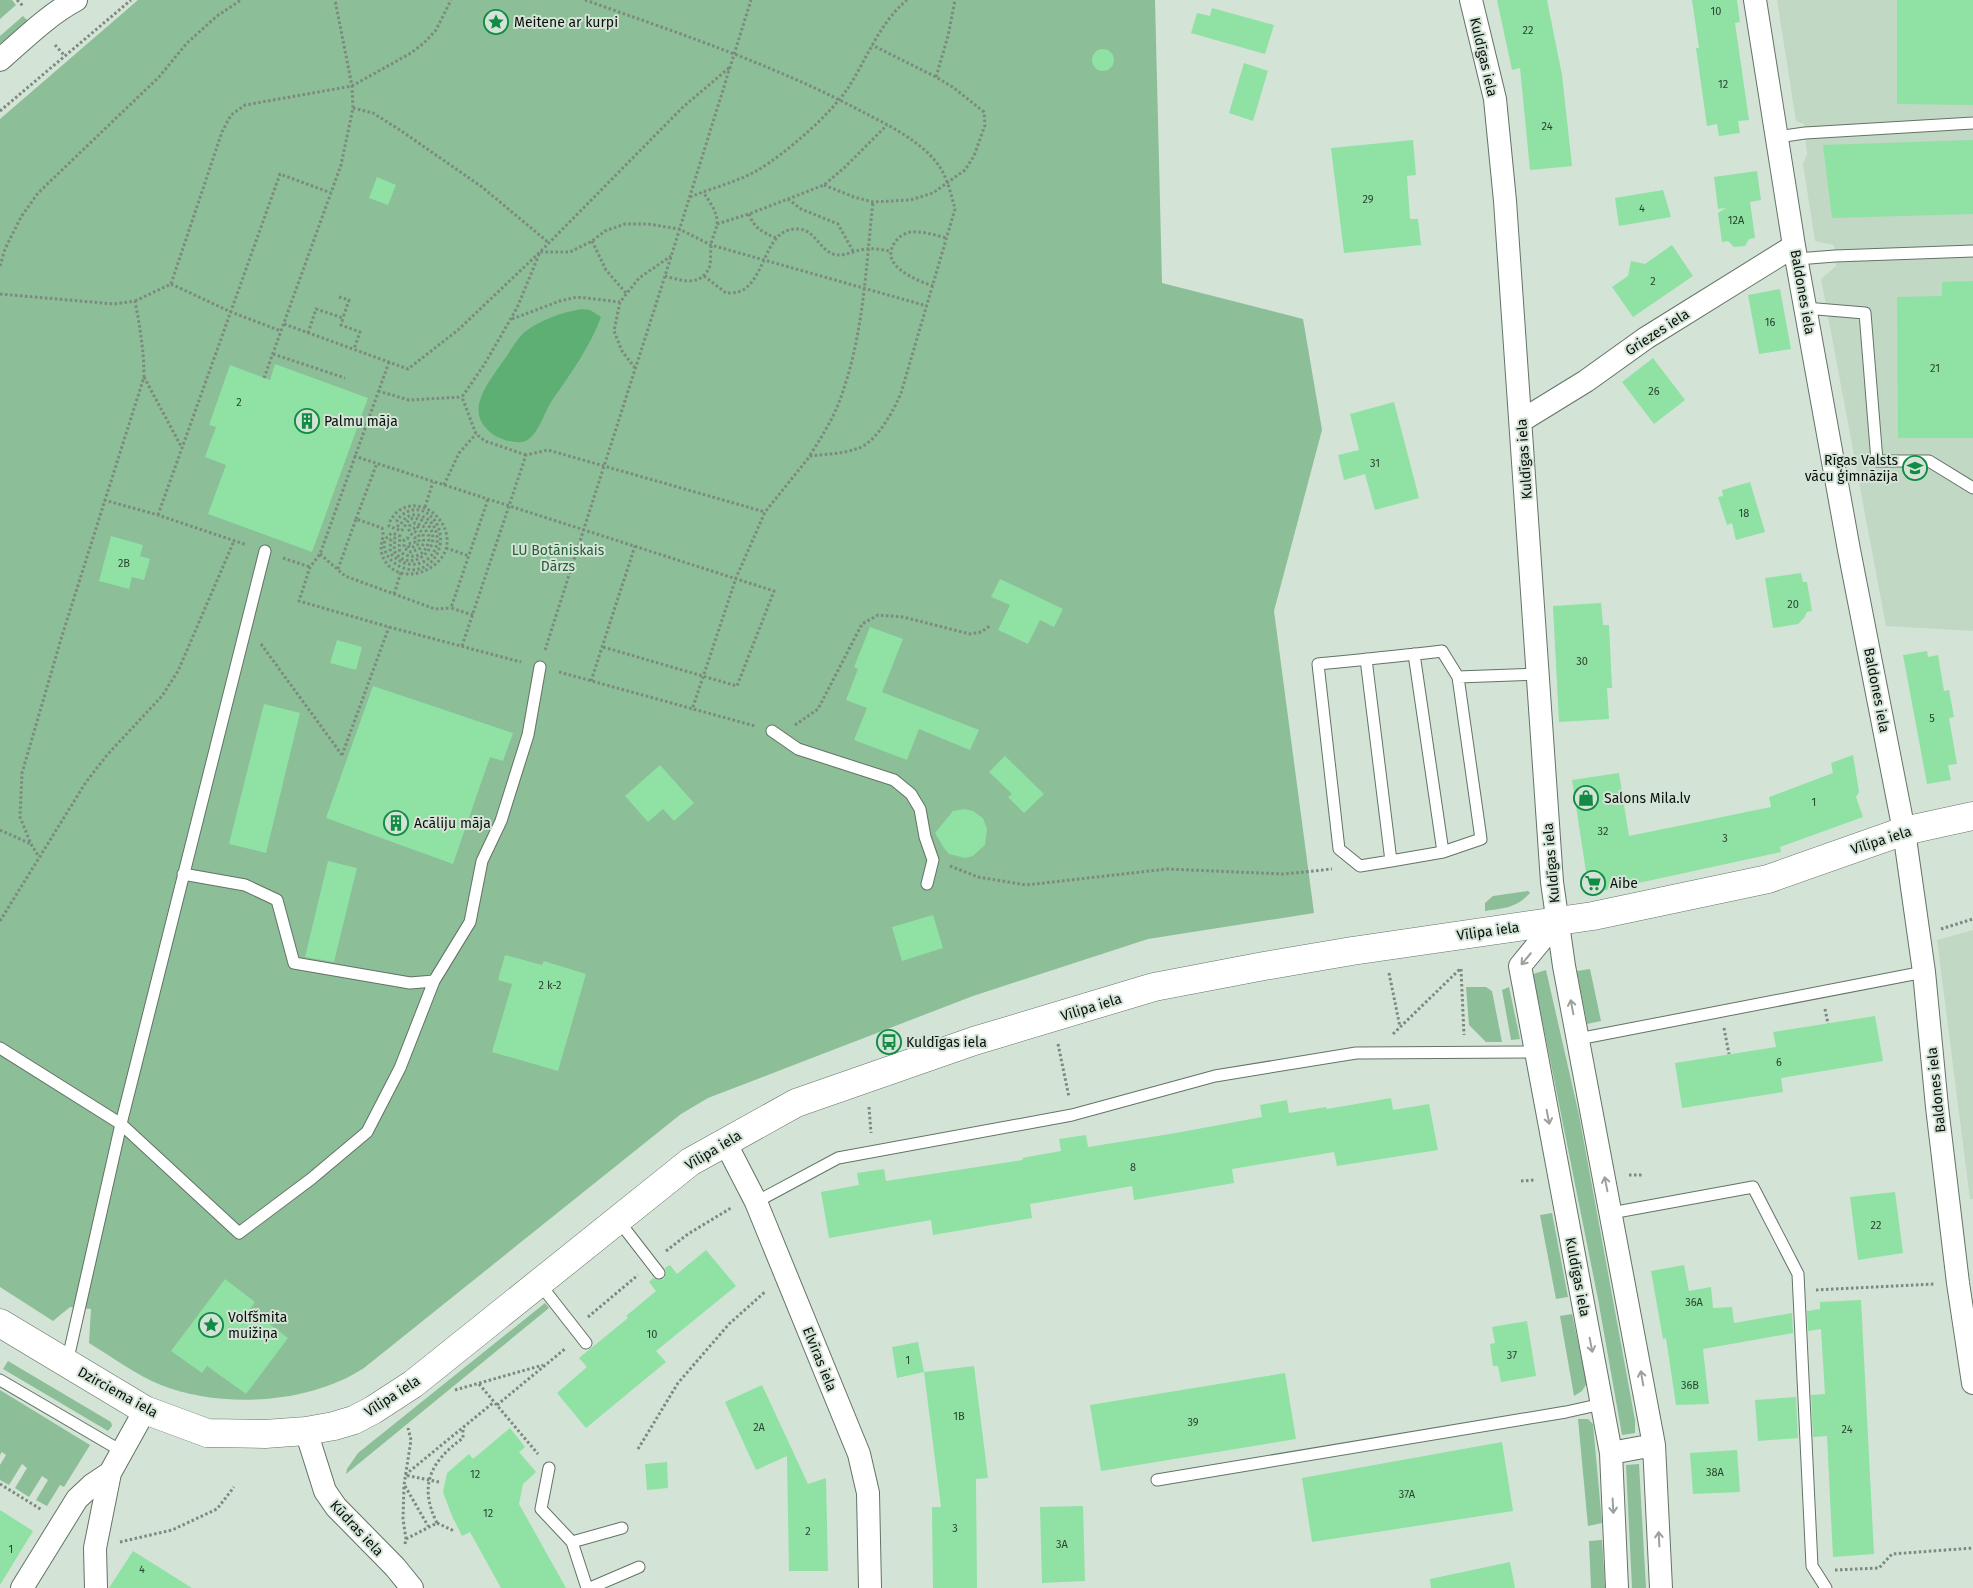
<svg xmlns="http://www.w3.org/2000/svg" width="1973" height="1588" font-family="'Fira Sans',sans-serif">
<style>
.built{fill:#c1d8c5}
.green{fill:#8cbe98}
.water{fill:#5eaf74}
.building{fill:#8fe1a4}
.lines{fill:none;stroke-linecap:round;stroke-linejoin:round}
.service-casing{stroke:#637366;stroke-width:13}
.minor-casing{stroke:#637366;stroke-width:24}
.tertiary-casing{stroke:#637366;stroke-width:29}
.path{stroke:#7d897f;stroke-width:3;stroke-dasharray:2.5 2.5;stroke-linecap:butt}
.service{stroke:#fff;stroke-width:11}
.minor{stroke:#fff;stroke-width:22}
.tertiary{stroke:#fff;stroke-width:28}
.oneway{stroke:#9d9f9d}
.labels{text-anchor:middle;stroke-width:4;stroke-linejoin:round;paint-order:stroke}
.number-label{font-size:11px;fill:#2b4431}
.poi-label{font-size:14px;fill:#0a0f0b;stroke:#d3e4d6;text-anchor:start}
.street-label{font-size:14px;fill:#0a0f0b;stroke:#d3e4d6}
.park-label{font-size:14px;fill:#255e37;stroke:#d3e4d6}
</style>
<rect width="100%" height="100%" fill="#d3e4d6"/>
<path class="built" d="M1777 0H1973V631L1886 626 1821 279 1836 266 1834 245 1815 241 1803 164 1807 155 1804 124 1796 121Z
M1973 930V1199H1970L1937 940Z"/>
<path class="green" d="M0 0H12L16 5 0 19Z
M138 0H1155L1162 283 1303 319 1322 430 1274 611 1314 913 1148 939 973 996 708 1098 681 1114 364 1368C309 1404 222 1409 161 1385 136 1375 112 1357 89 1343L91 1309 70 1307 53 1321 0 1287V119Z
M23 16 28 21 0 44V36Z
M1528 891 1530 893C1516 908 1505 908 1485 911V903L1493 896Z
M1590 969 1601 1021 1587 1024 1577 971Z
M1546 970 1579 1115 1635 1420V1433L1622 1435 1598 1299 1533 974Z
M1466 987H1486L1492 991 1502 1042H1486L1469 1025Z
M1509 987 1520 1039 1511 1040 1502 990Z
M1552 1213 1568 1297 1556 1299 1540 1215Z
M545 1303 549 1308 346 1474 347 1469 358 1453Z
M1572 1314 1587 1383 1582 1391 1574 1396 1560 1316Z
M8 1361 111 1422 112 1426 108 1431 3 1369Z
M0 1390 90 1445 64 1487 60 1485 47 1506 36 1500 48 1480 42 1476 29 1497 15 1488 27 1468 22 1464 9 1485 0 1480V1465L6 1455 2 1452 0 1455Z
M1578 1419H1588L1593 1424 1602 1523 1588 1526Z
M1639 1464 1646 1588H1632L1626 1465Z
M1602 1540 1605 1588H1591L1589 1541Z"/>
<path class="water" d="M582 309 590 310 601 317C590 347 571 373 553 399 545 410 540 430 530 438 524 444 516 442 509 441 500 439 492 435 486 428 467 408 489 382 501 364 509 354 516 339 526 331 544 318 561 313 582 309Z"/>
<path class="building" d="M1497 0H1547L1562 75 1572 166 1530 170 1520 68 1512 70Z
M1692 0H1737L1740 22 1735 23 1749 120 1738 121 1740 133 1719 136 1717 124 1707 126 1696 48H1699Z
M1897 0H1973V105L1897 104Z
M1212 8 1274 25 1265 54 1191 33 1197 13 1210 16Z
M1092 60a11 11 0 1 1 22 0a11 11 0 1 1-22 0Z
M1244 63 1268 71 1253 121 1229 113Z
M1413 140 1416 175 1407 176 1410 219H1418L1421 245 1344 253 1331 148Z
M1973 140V214L1832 218 1823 145Z
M1757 171 1761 200 1750 202 1755 238 1749 239 1745 246 1734 247 1728 241 1722 242 1718 213 1726 208 1718 209 1714 177Z
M377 177 396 185 388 205 369 198Z
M1663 190 1671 217 1619 226 1615 198Z
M1672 245 1693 276 1633 317 1612 287 1628 276 1631 261 1645 264Z
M1973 281V438H1898L1897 297 1942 296V282Z
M1780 289 1791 349 1759 354 1748 295Z
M1653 358 1685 400 1654 424 1622 382Z
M275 364 368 398 312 552 208 514 226 465 205 457 216 427 209 425 230 365 270 380Z
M1394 402 1419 498 1375 510 1365 474 1344 480 1338 455 1359 450 1350 414Z
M1750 482 1765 532 1736 540 1732 523 1727 525 1718 497 1723 496 1722 490Z
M111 536 143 545 140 556 150 559 144 580 132 577 129 589 99 581Z
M1801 573 1803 582H1807L1812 611 1807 612 1804 618 1798 624 1773 628 1765 578Z
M1000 579 1063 609 1054 627 1040 620 1028 644 998 630 1010 605 991 597Z
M1601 603 1603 625H1609L1612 688H1607L1609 719 1559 722 1553 606Z
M870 627 903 639 882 692 979 730 970 750 919 729 907 760 854 740 867 708 846 700 858 669 854 667Z
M337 640 362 647 356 670 330 663Z
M1927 651 1928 657 1938 655 1944 691 1949 690 1954 717 1949 718 1957 764 1948 765 1951 780 1927 784 1903 655Z
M373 686 513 733 503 761 490 757 453 864 326 818Z
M264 704 300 713 266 853 229 844Z
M1853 755 1859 792 1856 797 1863 817 1780 847 1781 852 1597 892 1588 885 1572 780 1619 773 1629 836 1771 807 1769 797 1833 773 1831 763Z
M1005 756 1044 794 1024 813 1008 797 1012 794 989 772Z
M660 765 694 803 674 821 663 809 648 822 625 796Z
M965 809 973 811 983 818 987 829 985 845 973 856 965 858 949 854 944 848 935 833 953 811Z
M328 861 357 868 334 962 305 957Z
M933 915 943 948 902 961 892 927Z
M505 955 542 965 544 961 586 974 558 1071 492 1052 512 984 498 980Z
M1875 1016 1883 1061 1781 1078 1783 1092 1682 1108 1675 1063 1776 1047 1773 1032Z
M1391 1098 1393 1110 1429 1104 1438 1150 1337 1166 1334 1152 1232 1169 1234 1183 1134 1200 1132 1186 1030 1204 1032 1218 933 1235 931 1220 829 1238 821 1192 859 1185 857 1173 884 1169 886 1181 1023 1160 1022 1158 1061 1151 1059 1139 1086 1135 1088 1147 1176 1133 1262 1117 1260 1105 1287 1100 1289 1113 1326 1107 1327 1109Z
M1895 1192 1903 1253 1858 1260 1850 1197Z
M706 1250 736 1286 656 1351 666 1362 586 1428 557 1393 587 1367 579 1358 628 1318 626 1316 656 1291 649 1282 653 1278 660 1280 664 1279 666 1272 665 1268 670 1265 677 1274Z
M1684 1265 1689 1291 1711 1287 1713 1308 1732 1307 1734 1323 1792 1313 1793 1333 1703 1349 1709 1404 1676 1405 1666 1338 1663 1339 1651 1271Z
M225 1279 255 1302 250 1309 288 1338 246 1394 207 1366 202 1373 171 1351Z
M1861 1300 1874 1554 1833 1557 1827 1436 1813 1437 1811 1395 1825 1394 1821 1329 1808 1331 1807 1311 1820 1309V1302Z
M1527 1321 1536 1376 1501 1382 1498 1366H1493L1490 1344 1495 1343 1492 1327Z
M918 1342 924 1372 897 1378 892 1347Z
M974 1366 988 1478 976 1479 977 1588H933L932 1507H941L924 1372Z
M1285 1373 1296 1439 1101 1471 1090 1405Z
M762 1385 808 1484 826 1478 828 1571H789L787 1456 756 1470 725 1402Z
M1796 1397 1798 1438 1758 1441 1755 1400Z
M510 1428 525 1447 519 1452 536 1472 523 1484 519 1504 566 1588H501L470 1532 462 1536 452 1516 443 1492 447 1473 469 1454 473 1459Z
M1502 1442 1513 1511 1312 1542 1302 1478Z
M1737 1450 1740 1492 1693 1494 1690 1453Z
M667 1462 668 1488 647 1490 645 1464Z
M1083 1506 1085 1581 1042 1583 1040 1507Z
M0 1510 33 1531 0 1585Z
M133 1551 192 1588H109Z
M1510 1562 1515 1588H1431L1430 1579Z"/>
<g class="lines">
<defs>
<path id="service" d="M1777 137 1805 133 1973 123
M1797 259 1835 256 1973 251
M1805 308 1865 313 1877 461H1929L1973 488
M1366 659 1391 861 1360 866 1339 849 1318 664C1359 660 1401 656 1442 651L1458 677 1538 674
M772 731 798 749 894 780 911 794 920 809 925 837 933 860 927 884
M1443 852 1481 839 1458 677
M1391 861 1443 852 1414 654
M183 874 245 885 277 900 294 963 410 983 434 981 470 922 482 861 501 821 528 735 540 667
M1578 1039 1924 972
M0 1048 121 1124 239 1233 311 1179 367 1132 400 1068 434 981
M756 1202 838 1158 1072 1115 1215 1076 1356 1053 1535 1052
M1611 1213 1753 1187 1798 1274 1812 1566 1826 1588
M618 1220 659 1273
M539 1283 586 1343
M67 1363 121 1124 265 551
M0 1380 123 1452
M549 1468 541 1509 572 1542 587 1588
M1157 1480 1566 1412 1602 1404
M572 1542 622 1528
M590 1588 639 1567"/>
<path id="minor" d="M1471 0 1495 99 1505 201 1552 882 1564 966 1654 1445 1661 1588
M1755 0 1794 246 1849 550 1904 831 1924 972 1937 1107 1958 1283 1973 1383
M0 60C24 39 48 15 76 0
M1521 421 1586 381 1646 338 1794 246
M1557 921 1520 966 1611 1453 1617 1588
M725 1142 756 1202 859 1454 868 1493 870 1588
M306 1431 325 1491 336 1507 395 1567 412 1588
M1611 1453 1654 1445
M22 1588 77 1499 92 1485 110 1473
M96 1588 95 1548 110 1473 145 1410"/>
<path id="tertiary" d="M0 1323 145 1410 207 1433 265 1434 306 1431 334 1426 354 1420 373 1410 413 1384 690 1162 796 1103 974 1041 1154 987 1264 966 1352 951 1593 916 1768 879 1904 831 1973 816"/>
</defs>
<use href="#service" class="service-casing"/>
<use href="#minor" class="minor-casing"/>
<use href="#tertiary" class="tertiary-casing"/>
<path class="path" d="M17 0 24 7
M585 0C678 33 772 64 859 110 886 124 918 139 937 163 947 176 951 194 955 209L901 393C894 410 876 444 856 449 842 454 825 454 810 456L765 512 736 578 692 710
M55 45 65 56
M936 77 948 36 955 0
M353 108 373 113 400 130 482 187 549 243
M0 111 131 0
M824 185 854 197 873 202 910 200 933 193 965 170 974 156 985 125 984 112 954 88 936 77 872 45
M690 197C712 188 737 182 758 170 785 154 830 115 848 88 867 59 879 23 907 0
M788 199 801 209 838 224 853 251
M749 214C754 228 762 232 776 238
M717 224 749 214 824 185 844 168 887 125
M592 241 606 270 626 293
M0 266 5 249 21 217 38 193 159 77 187 43 217 16 241 0
M665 276C679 280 699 287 708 270 712 264 710 254 711 247 711 239 716 232 717 224 718 212 709 201 703 192
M704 276 726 293C730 293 736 293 741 291 764 280 765 236 789 230 816 223 817 252 837 255 846 256 858 249 867 249 875 248 883 250 890 251
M171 284 231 312 281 331
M933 286C916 280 877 265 896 241 900 235 909 231 916 232 926 232 938 236 947 238
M0 294 114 304 135 301C140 327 144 351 144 377L61 639 22 773 20 817 31 844 39 857
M339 297 349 300 343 318
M135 301 171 284 222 132 231 115 245 105 352 86 411 53 425 42 436 30 451 0
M512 319 560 301 577 297 620 302
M284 324 408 369 458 330 540 252 682 108 730 67
M308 333 316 309 343 318 341 325 360 332 354 349
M273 354 345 378
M389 362 320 554 310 567 299 601 389 627 521 662
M635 368 622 351 614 331 620 302 639 278 671 256
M144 377 182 448
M264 378 341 165 353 108 352 86 335 0
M378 391 409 400 462 397
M526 455 485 441 476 434 462 397 484 365 517 308 540 252H570L592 241 605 231 625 224H648L679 229 711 245 927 306
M810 455C823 435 836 414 843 391 864 330 866 265 873 202
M354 456 774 591 737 686 603 647
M444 485 459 453 476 434
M104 500 158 515 247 545
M425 507 433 482
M158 515 280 174 331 193
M356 519 377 463
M446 548 469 556
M320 554 345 576 435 609 451 608
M283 558 310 567
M338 569 356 519 382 528C386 540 376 546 385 561 400 585 438 573 446 549 454 521 419 492 396 513 393 517 389 521 389 526L401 531C405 528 406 521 411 519 416 517 422 520 426 523 448 544 411 577 394 551L395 538 391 539 390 549 392 555C419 581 452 547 430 521 426 517 418 514 412 515 405 516 403 523 398 526L397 520C422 490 457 533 432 561 408 587 367 548 392 533L400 536 399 548 400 552C415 562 429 553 429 536L423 526 415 523 409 526C408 533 412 534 416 539L415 542 408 544V546L411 548 419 544V536L413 529 417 526 423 534 424 543 421 548 411 552 404 548V540L407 538 411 539
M394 594 401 572
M473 615 451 608 488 499
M261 644 342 755
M462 646 526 455 548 450 765 512
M545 650 665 276 751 0
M559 672 755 726
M591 681 635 546
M795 725 818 709 862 624 878 615 903 617 970 634 981 632 990 626
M342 755 389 627
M0 830 31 844
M950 866 978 877 1026 885 1167 869 1284 874 1332 869
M0 921 86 782 107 755 162 696 178 671 234 541
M1941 929 1973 919
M1461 969 1464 1035
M1389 973 1400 1027
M1825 1009 1828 1024
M1724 1028 1729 1054
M1393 1034 1461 968
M1058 1044 1069 1097
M869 1107 871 1133
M1629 1175H1643
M1521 1181 1535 1180
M666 1251 688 1234 731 1208
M1816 1290 1935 1284
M588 1317 638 1275
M479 1384 538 1454
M455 1390 543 1365
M497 1405 566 1348
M638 1449 678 1383 729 1324 766 1291
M439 1482 405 1475 494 1402
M0 1484 42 1510
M405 1486 428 1526
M437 1523C418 1485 431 1461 463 1438V1428
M406 1539 437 1523 454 1531
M120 1542 172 1530 217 1509 234 1487
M405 1544 406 1539 403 1519 404 1485 411 1440 408 1428
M1835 1570 1879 1568 1892 1554 1973 1548"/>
<use href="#service" class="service"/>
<use href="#minor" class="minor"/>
<use href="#tertiary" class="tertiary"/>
</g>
<defs><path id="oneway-shaft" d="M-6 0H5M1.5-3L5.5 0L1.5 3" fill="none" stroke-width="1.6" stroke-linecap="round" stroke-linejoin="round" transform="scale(1.25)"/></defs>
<g class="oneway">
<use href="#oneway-shaft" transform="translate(1526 959) rotate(130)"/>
<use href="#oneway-shaft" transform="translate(1572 1007) rotate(-101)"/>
<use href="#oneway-shaft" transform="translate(1548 1117) rotate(79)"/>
<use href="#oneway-shaft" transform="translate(1606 1184) rotate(-101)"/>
<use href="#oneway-shaft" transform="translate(1591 1345) rotate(79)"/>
<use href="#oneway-shaft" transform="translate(1642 1378) rotate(-100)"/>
<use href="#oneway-shaft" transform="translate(1613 1506) rotate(87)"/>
<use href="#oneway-shaft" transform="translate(1659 1539) rotate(-93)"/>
</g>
<defs>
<symbol id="sight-ring" viewBox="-11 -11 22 22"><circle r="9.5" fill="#d3e4d6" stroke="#128b45" stroke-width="1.5"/><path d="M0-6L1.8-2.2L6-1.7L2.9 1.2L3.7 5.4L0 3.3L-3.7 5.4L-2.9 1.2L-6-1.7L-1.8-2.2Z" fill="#128b45"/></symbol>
<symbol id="building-ring" viewBox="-11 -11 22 22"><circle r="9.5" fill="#d3e4d6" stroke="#128b45" stroke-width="1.5"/><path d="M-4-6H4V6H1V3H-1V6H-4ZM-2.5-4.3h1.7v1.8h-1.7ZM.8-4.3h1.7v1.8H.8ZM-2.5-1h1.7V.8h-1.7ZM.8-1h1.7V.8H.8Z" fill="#128b45"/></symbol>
<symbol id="school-ring" viewBox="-11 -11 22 22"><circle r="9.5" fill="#d3e4d6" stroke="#128b45" stroke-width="1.5"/><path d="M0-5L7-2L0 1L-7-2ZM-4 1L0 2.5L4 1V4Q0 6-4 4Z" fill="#128b45"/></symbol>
<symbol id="shop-ring" viewBox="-11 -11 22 22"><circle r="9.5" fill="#d3e4d6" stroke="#128b45" stroke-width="1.5"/><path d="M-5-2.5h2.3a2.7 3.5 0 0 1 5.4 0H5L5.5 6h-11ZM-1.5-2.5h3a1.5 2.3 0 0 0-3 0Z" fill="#128b45"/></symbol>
<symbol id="supermarket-ring" viewBox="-11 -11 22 22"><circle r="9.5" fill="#d3e4d6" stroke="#128b45" stroke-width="1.5"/><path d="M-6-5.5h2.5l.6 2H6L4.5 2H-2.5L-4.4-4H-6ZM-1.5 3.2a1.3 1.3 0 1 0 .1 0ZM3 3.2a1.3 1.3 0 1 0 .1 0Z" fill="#128b45"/></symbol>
<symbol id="bus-ring" viewBox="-11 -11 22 22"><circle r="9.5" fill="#d3e4d6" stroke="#128b45" stroke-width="1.5"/><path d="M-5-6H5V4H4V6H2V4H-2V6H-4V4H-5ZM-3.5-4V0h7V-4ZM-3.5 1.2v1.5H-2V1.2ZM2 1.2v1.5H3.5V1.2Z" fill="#128b45"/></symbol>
</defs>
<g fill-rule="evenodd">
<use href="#sight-ring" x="482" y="8" width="28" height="28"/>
<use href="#building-ring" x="293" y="407" width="28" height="28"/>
<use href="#school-ring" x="1901" y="454" width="28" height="28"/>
<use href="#shop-ring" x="1572" y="784" width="28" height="28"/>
<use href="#building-ring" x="382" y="809" width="28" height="28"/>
<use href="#supermarket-ring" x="1579" y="869" width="28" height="28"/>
<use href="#bus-ring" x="875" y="1028" width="28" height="28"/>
<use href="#sight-ring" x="197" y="1311" width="28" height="28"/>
</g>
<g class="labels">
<g class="number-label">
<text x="1716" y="15">10</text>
<text x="1528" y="34">22</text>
<text x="1723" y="88">12</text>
<text x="1547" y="130">24</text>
<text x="1368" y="203">29</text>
<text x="1642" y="212">4</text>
<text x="1736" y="224">12A</text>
<text x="1653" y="285">2</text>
<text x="1770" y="326">16</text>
<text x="1935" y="372">21</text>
<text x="1654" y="395">26</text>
<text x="239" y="406">2</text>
<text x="1375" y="467">31</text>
<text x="1744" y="517">18</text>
<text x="124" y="567">2B</text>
<text x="1793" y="608">20</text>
<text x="1582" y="665">30</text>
<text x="1932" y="722">5</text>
<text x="1814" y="806">1</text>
<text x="1603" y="835">32</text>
<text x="1725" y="842">3</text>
<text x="550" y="989">2 k-2</text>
<text x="1779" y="1066">6</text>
<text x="1133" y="1171">8</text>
<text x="1876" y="1229">22</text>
<text x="1694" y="1306">36A</text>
<text x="652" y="1338">10</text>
<text x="1512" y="1359">37</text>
<text x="908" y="1364">1</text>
<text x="1690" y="1389">36B</text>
<text x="959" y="1420">1B</text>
<text x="1193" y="1426">39</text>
<text x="759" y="1431">2A</text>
<text x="1847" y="1433">24</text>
<text x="1715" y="1476">38A</text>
<text x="475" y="1478">12</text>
<text x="1407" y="1498">37A</text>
<text x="488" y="1517">12</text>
<text x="955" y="1532">3</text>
<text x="808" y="1535">2</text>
<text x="1062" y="1548">3A</text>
<text x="11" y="1553">1</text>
<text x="142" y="1573">4</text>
</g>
<g class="poi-label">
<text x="514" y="27">Meitene ar kurpi</text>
<text x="324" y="426">Palmu māja</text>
<text x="1898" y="465" text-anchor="end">Rīgas Valsts<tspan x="1898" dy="16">vācu ģimnāzija</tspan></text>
<text x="1604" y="803">Salons Mila.lv</text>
<text x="414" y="828">Acāliju māja</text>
<text x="1610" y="888">Aibe</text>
<text x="906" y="1047">Kuldīgas iela</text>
<text x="228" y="1322">Volfšmita<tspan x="228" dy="16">muižiņa</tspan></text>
</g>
<g class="street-label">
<text transform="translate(1484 57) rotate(77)" y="5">Kuldīgas iela</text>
<text transform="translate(1803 292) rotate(80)" y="5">Baldones iela</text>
<text transform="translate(1657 332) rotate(-33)" y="5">Griezes iela</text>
<text transform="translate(1524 459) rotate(-94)" y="5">Kuldīgas iela</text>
<text transform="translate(1877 690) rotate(79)" y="5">Baldones iela</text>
<text transform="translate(1881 840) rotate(-18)" y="5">Vīlipa iela</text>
<text transform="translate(1551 863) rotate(-95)" y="5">Kuldīgas iela</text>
<text transform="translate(1488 931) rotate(-8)" y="5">Vīlipa iela</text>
<text transform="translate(1091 1007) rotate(-17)" y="5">Vīlipa iela</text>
<text transform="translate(1936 1090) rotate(-96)" y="5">Baldones iela</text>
<text transform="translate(713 1150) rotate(-31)" y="5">Vīlipa iela</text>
<text transform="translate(1578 1277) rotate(79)" y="5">Kuldīgas iela</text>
<text transform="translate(820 1359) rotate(68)" y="5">Elvīras iela</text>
<text transform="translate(118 1392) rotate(29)" y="5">Dzirciema iela</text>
<text transform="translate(392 1396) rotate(-33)" y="5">Vīlipa iela</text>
<text transform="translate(357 1528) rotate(47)" y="5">Kūdras iela</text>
</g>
<g class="park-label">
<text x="558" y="555">LU Botāniskais<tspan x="558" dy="16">Dārzs</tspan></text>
</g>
</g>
</svg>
